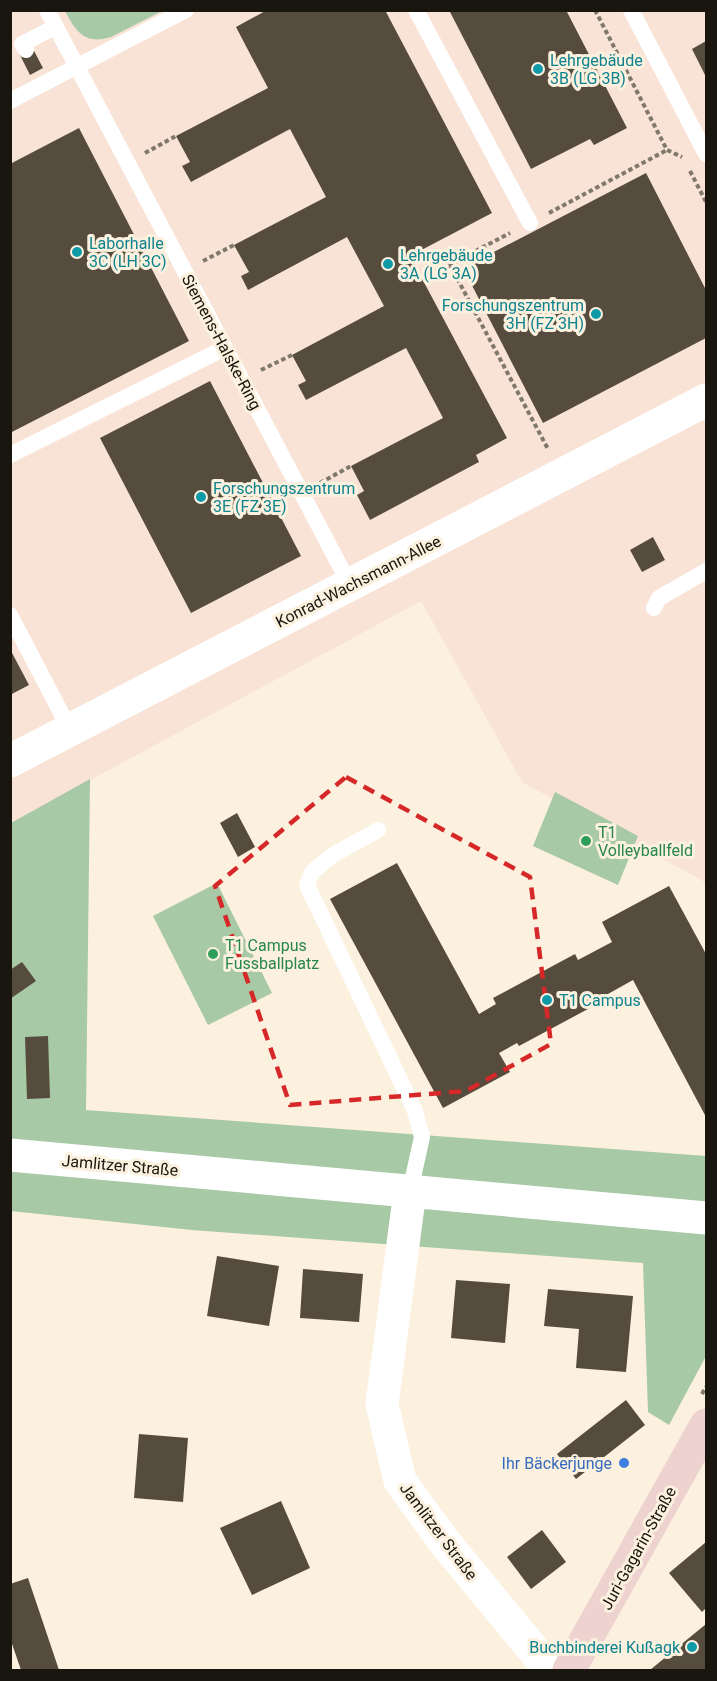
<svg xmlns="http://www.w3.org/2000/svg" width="717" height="1681" font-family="Roboto,sans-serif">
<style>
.education{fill:#f9e3d6}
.green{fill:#a7c9a5}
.building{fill:#564c3e}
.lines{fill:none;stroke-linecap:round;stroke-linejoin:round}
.path{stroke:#80786d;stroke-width:4;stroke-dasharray:4.5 3;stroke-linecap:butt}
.lane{stroke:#fff;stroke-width:16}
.street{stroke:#fff;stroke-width:33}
.secondary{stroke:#eed2d0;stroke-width:33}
.marked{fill:none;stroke:#d62828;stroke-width:4.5;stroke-dasharray:12 8;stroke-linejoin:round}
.culture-dot{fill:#0f9aa8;stroke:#fcf0de;stroke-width:2}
.leisure-dot{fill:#2e9e5b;stroke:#fcf0de;stroke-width:2}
.shop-dot{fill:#3f7fe0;stroke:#fcf0de;stroke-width:2}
.labels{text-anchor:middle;stroke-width:6;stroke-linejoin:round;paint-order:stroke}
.culture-label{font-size:16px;fill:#0d838f;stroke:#fcf0de;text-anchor:start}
.street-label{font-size:16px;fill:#19150f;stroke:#fcf0de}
.leisure-label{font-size:16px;fill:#27864d;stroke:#fcf0de;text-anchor:start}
.shop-label{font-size:16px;fill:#366cbe;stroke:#fcf0de;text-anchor:end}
</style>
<rect width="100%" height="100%" fill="#fcf0de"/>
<path class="education" d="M11 11H706V886L703 881 522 782 421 601 11 823Z"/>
<path class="green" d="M65 11H162L111 37C85 45 76 32 65 11Z
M90 779 86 1110 706 1156V1356L669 1425 648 1412 643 1263 192 1230 11 1211V823Z
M555 792 638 836 618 885 533 846Z
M217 883 272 993 208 1025 153 916Z"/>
<path class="building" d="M267 10H385L492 213 410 256 507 438 476 455 479 462 370 520 357 495 364 491 351 466 443 418 406 348 306 400 298 385 306 381 292 355 384 306 347 237 248 290 241 276 249 272 234 245 326 197 290 129 191 182 182 166 190 162 176 136 268 88 236 27Z
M449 10H566L627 128 594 145 590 139 531 169Z
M706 41V77L692 49Z
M32 47 43 68 30 75 19 53Z
M79 128 189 341 10 433V164Z
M646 173 706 290V338L543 423 463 268Z
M210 381 301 556 191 613 100 438Z
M653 537 665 560 642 572 630 550Z
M10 649 29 685 10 695Z
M237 813 255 847 238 857 220 823Z
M397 863 479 1014 496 1004 493 998 575 954 578 960 612 942 602 922 669 886 706 954V1117L633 980 599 999 601 1002 519 1046 517 1043 499 1053 510 1072 443 1108 330 899Z
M22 962 36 981 10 999V970Z
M48 1036 50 1098 27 1099 25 1037Z
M217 1256 279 1266 269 1326 207 1316Z
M303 1269 363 1274 359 1322 300 1318Z
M456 1280 510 1284 505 1343 451 1338Z
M548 1289 633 1296 626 1372 576 1368 579 1329 544 1326Z
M626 1400 645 1425 576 1479 557 1454Z
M139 1434 188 1438 183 1502 134 1498Z
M281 1501 310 1568 252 1595 220 1528Z
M542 1530 566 1562 531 1589 507 1557Z
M706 1542V1608L702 1612 669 1573Z
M28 1578 59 1670H21L10 1638V1584Z
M706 1624V1670H650Z"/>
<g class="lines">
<path class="path" d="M595 10 667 150 682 157
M145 153 176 136
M690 171 706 202
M549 213 667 150
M203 261 234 245
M450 265 548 449
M422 279 510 233
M261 370 292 355
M320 483 351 466
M702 1394 706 1387"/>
<path class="lane" d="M47 10 350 585
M416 10 530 223
M631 10 706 154
M26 50 22 44 55 27
M10 101 186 10
M10 455 225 348
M654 608 659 598 706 571
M10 615 70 730
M378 830 333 855 313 871 307 885 415 1111 422 1137 410 1191"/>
<path class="street" d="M10 761 706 400
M10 1155 706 1218
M410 1191 382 1404 400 1481 446 1544 550 1670"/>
<path class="secondary" d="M569 1670 706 1425"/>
</g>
<path class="marked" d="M346 777 530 877 551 1044 466 1091 290 1105 215 886Z"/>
<g class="culture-dot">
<circle cx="538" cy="69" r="6"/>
<circle cx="77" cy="252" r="6"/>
<circle cx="388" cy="264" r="6"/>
<circle cx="596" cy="314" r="6"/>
<circle cx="201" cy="497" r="6"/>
<circle cx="547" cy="1000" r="6"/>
<circle cx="692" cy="1647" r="6"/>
</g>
<g class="leisure-dot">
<circle cx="586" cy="841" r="6"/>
<circle cx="213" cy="954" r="6"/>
</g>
<circle class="shop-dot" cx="624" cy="1463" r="6"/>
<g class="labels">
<g class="culture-label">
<text x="550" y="66">Lehrgebäude<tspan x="550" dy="18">3B (LG 3B)</tspan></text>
<text x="89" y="249">Laborhalle<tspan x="89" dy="18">3C (LH 3C)</tspan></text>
<text x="400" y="261">Lehrgebäude<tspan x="400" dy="18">3A (LG 3A)</tspan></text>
<text x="584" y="311" text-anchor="end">Forschungszentrum<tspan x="584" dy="18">3H (FZ 3H)</tspan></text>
<text x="213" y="494">Forschungszentrum<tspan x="213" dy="18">3E (FZ 3E)</tspan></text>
<text x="559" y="1006">T1 Campus</text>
<text x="680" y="1653" text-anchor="end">Buchbinderei Kußagk</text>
</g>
<g class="street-label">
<text transform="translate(222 342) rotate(62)" y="6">Siemens-Halske-Ring</text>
<text transform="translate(358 581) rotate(-27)" y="6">Konrad-Wachsmann-Allee</text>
<text transform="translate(120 1165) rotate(5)" y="6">Jamlitzer Straße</text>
<text transform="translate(439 1531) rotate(53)" y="6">Jamlitzer Straße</text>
<text transform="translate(638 1548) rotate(-61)" y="6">Juri-Gagarin-Straße</text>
</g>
<g class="leisure-label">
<text x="598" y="838">T1<tspan x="598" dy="18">Volleyballfeld</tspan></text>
<text x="225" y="951">T1 Campus<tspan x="225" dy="18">Fussballplatz</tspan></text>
</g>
<g class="shop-label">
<text x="612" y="1469">Ihr Bäckerjunge</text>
</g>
</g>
<rect width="717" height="1681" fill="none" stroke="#19150f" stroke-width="24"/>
</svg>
